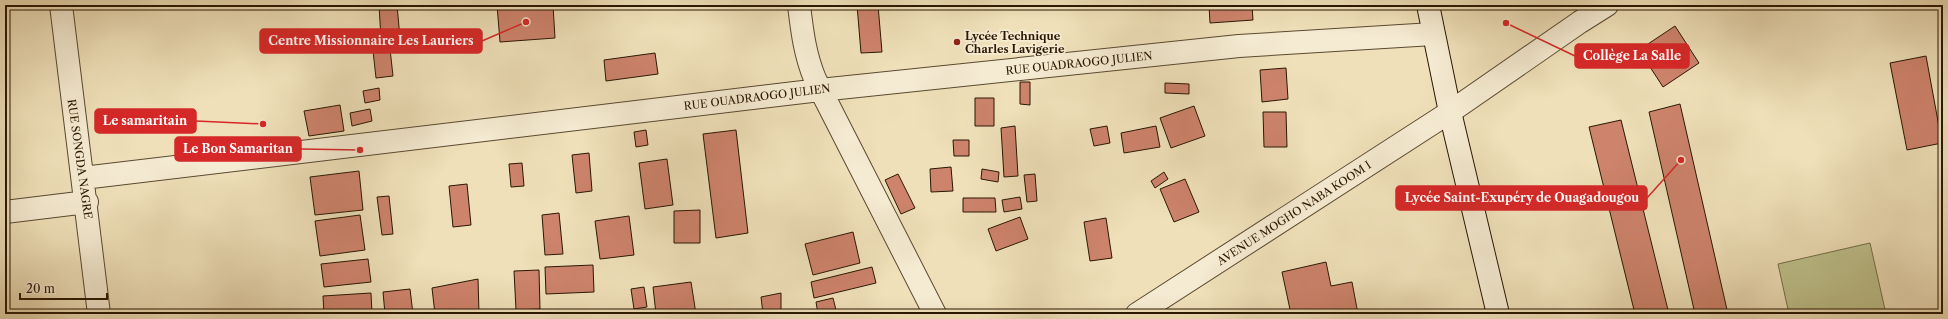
<svg xmlns="http://www.w3.org/2000/svg" width="1948" height="319" font-family="'Libre Caslon Text',serif">
<style>
.green{fill:#bec18c;stroke:#746c47}
.building{fill:#cd836c;stroke:#291702}
.lines{fill:none;stroke-linecap:round;stroke-linejoin:round}
.minor-casing{stroke:#5a4930;stroke-width:24}
.secondary-casing{stroke:#291702;stroke-width:24}
.minor{stroke:#f5ebd2;stroke-width:22}
.secondary{stroke:#f5ebd2;stroke-width:22}
.poi-dot{fill:#8f2418;stroke:#f5ebd2;stroke-width:1.5}
.labels{text-anchor:middle;stroke-width:3.5;stroke-linejoin:round;paint-order:stroke}
.poi-label{font-size:11px;font-weight:bold;fill:#291702;stroke:#f5ebd2;text-anchor:start}
.street-label{font-size:11px;fill:#291702;stroke:#f5ebd2}
.leader{fill:none;stroke:#d62828;stroke-width:1.5}
.callout-dot{fill:#d62828;stroke:#f5ebd2;stroke-width:1.5}
.callout{fill:#d62828;stroke:#d62828;stroke-width:1.5}
.callout-label{font-size:12px;text-anchor:middle;font-weight:bold;fill:#fff}
</style>
<rect width="100%" height="100%" fill="#efe0b9"/>
<filter id="stains"><feTurbulence type="fractalNoise" baseFrequency=".005" numOctaves="4"/><feColorMatrix values="0 0 0 0 .2 0 0 0 0 .09 0 0 0 0 .02 0 0 0 .5 -.17"/></filter>
<radialGradient id="worn" r=".72"><stop offset=".6" stop-color="#630" stop-opacity="0"/><stop offset="1" stop-color="#630" stop-opacity=".3"/></radialGradient>
<path class="green" d="M1870 243 1886 314H1789L1778 264Z"/>
<path class="building" d="M379 5H397L400 38 381 39Z
M497 5H553L555 38 500 42Z
M857 5H878L882 52 861 53Z
M1209 5H1252L1253 20 1210 23Z
M1675 26 1699 63 1663 87 1639 50Z
M390 49 393 76 376 78 373 51Z
M655 53 658 74 606 81 604 60Z
M1926 56 1942 143 1907 150 1890 63Z
M1286 68 1288 99 1262 102 1260 70Z
M1020 82H1030V105L1020 104Z
M1165 83 1189 84V94L1165 93Z
M379 88 380 100 365 103 363 91Z
M975 98H994V126H975Z
M1680 104 1728 314H1695L1649 112Z
M340 105 344 131 309 136 304 111Z
M1194 106 1205 136 1171 148 1160 118Z
M370 109 372 121 352 126 350 113Z
M1263 112H1286L1287 147H1264Z
M1621 120 1669 314H1635L1589 127Z
M1015 126 1018 176 1004 177 1001 128Z
M1107 126 1110 143 1094 146 1090 129Z
M1156 126 1160 147 1124 153 1121 133Z
M646 130 648 145 636 147 634 132Z
M736 130 748 233 716 238 703 134Z
M953 140H969V156H954Z
M589 153 592 191 576 193 572 155Z
M667 159 673 205 645 209 639 163Z
M522 163 524 186 511 187 509 164Z
M951 167 953 191 931 192 930 169Z
M982 169 999 172 998 182 981 179Z
M359 171 363 210 315 215 310 177Z
M1164 172 1168 179 1155 188 1151 181Z
M898 174 915 208 901 214 885 180Z
M1035 174 1037 201 1027 202 1024 175Z
M1185 179 1199 212 1174 222 1160 189Z
M467 184 471 225 453 227 449 186Z
M389 196 393 234 382 235 377 197Z
M1020 197 1022 209 1004 212 1002 200Z
M963 198H995L996 212H963Z
M700 210V243H674V211Z
M559 213 563 254 545 255 542 215Z
M360 215 365 250 320 256 315 221Z
M629 216 634 255 600 259 595 221Z
M1020 217 1028 239 996 251 988 229Z
M1106 218 1112 258 1090 261 1084 222Z
M853 232 860 263 813 275 805 244Z
M368 259 371 282 324 287 321 264Z
M1326 262 1331 286 1352 282 1358 314H1291L1282 272Z
M593 265 594 292 546 294 545 267Z
M872 267 876 283 814 298 811 282Z
M539 270 540 309 516 310 514 271Z
M478 279 479 314H435L432 288Z
M691 282 696 314H656L653 287Z
M644 287 647 307 634 309 631 289Z
M410 289 413 314H385L383 292Z
M371 293 372 314H324L323 296Z
M781 293V314H763L761 297Z
M833 298 837 314H818L816 302Z"/>
<g class="lines">
<defs>
<path id="minor" d="M61 5 99 314
M799 5C802 31 805 55 815 79L935 314
M83 178 820 90 1239 46 1433 34
M5 212 87 202
M1137 314 1450 112 1580 22 1607 5"/>
<path id="secondary" d="M1428 5 1450 112 1498 314"/>
</defs>
<use href="#minor" class="minor-casing"/>
<use href="#secondary" class="secondary-casing"/>
<use href="#minor" class="minor"/>
<use href="#secondary" class="secondary"/>
</g>
<circle class="poi-dot" cx="957" cy="42" r="4"/>
<g class="labels">
<g class="poi-label">
<text x="965" y="40">Lycée Technique<tspan x="965" dy="13">Charles Lavigerie</tspan></text>
</g>
<g class="street-label">
<text transform="translate(1079 63) rotate(-6)" y="4">RUE OUADRAOGO JULIEN</text>
<text transform="translate(757 97) rotate(-7)" y="4">RUE OUADRAOGO JULIEN</text>
<text transform="translate(80 159) rotate(82)" y="4">RUE SONGDA NAGRE</text>
<text transform="translate(1294 213) rotate(-33)" y="4">AVENUE MOGHO NABA KOOM I</text>
</g>
</g>
<path class="leader" d="M526 22L482 41M1506 23L1575 56M263 124L196 121M360 150L301 149M1681 160L1647 198"/>
<g class="callout-dot">
<circle cx="526" cy="22" r="4"/>
<circle cx="1506" cy="23" r="4"/>
<circle cx="263" cy="124" r="4"/>
<circle cx="360" cy="150" r="4"/>
<circle cx="1681" cy="160" r="4"/>
</g>
<g class="callout">
<rect x="260" y="29" width="222" height="24" rx="4"/>
<rect x="1575" y="44" width="114" height="24" rx="4"/>
<rect x="95" y="109" width="101" height="24" rx="4"/>
<rect x="175" y="137" width="126" height="24" rx="4"/>
<rect x="1396" y="186" width="251" height="24" rx="4"/>
</g>
<g class="callout-label">
<text x="371" y="45">Centre Missionnaire Les Lauriers</text>
<text x="1632" y="60">Collège La Salle</text>
<text x="145" y="125">Le samaritain</text>
<text x="238" y="153">Le Bon Samaritan</text>
<text x="1522" y="202">Lycée Saint-Exupéry de Ouagadougou</text>
</g>
<rect width="1948" height="319" fill="none" stroke="#efe0b9" stroke-width="20"/>
<rect x="6" y="6" width="1936" height="307" fill="none" stroke="#291702" stroke-width="2"/>
<rect x="10" y="10" width="1928" height="299" fill="none" stroke="#291702"/>
<path d="M20 293v6h87v-6" fill="none" stroke="#291702" stroke-width="2"/>
<text x="26" y="293" font-size="12" fill="#291702" stroke="#f5ebd2" stroke-width="3" paint-order="stroke">20 m</text>
<rect width="100%" height="100%" filter="url(#stains)"/>
<rect width="100%" height="100%" fill="url(#worn)"/>
</svg>
